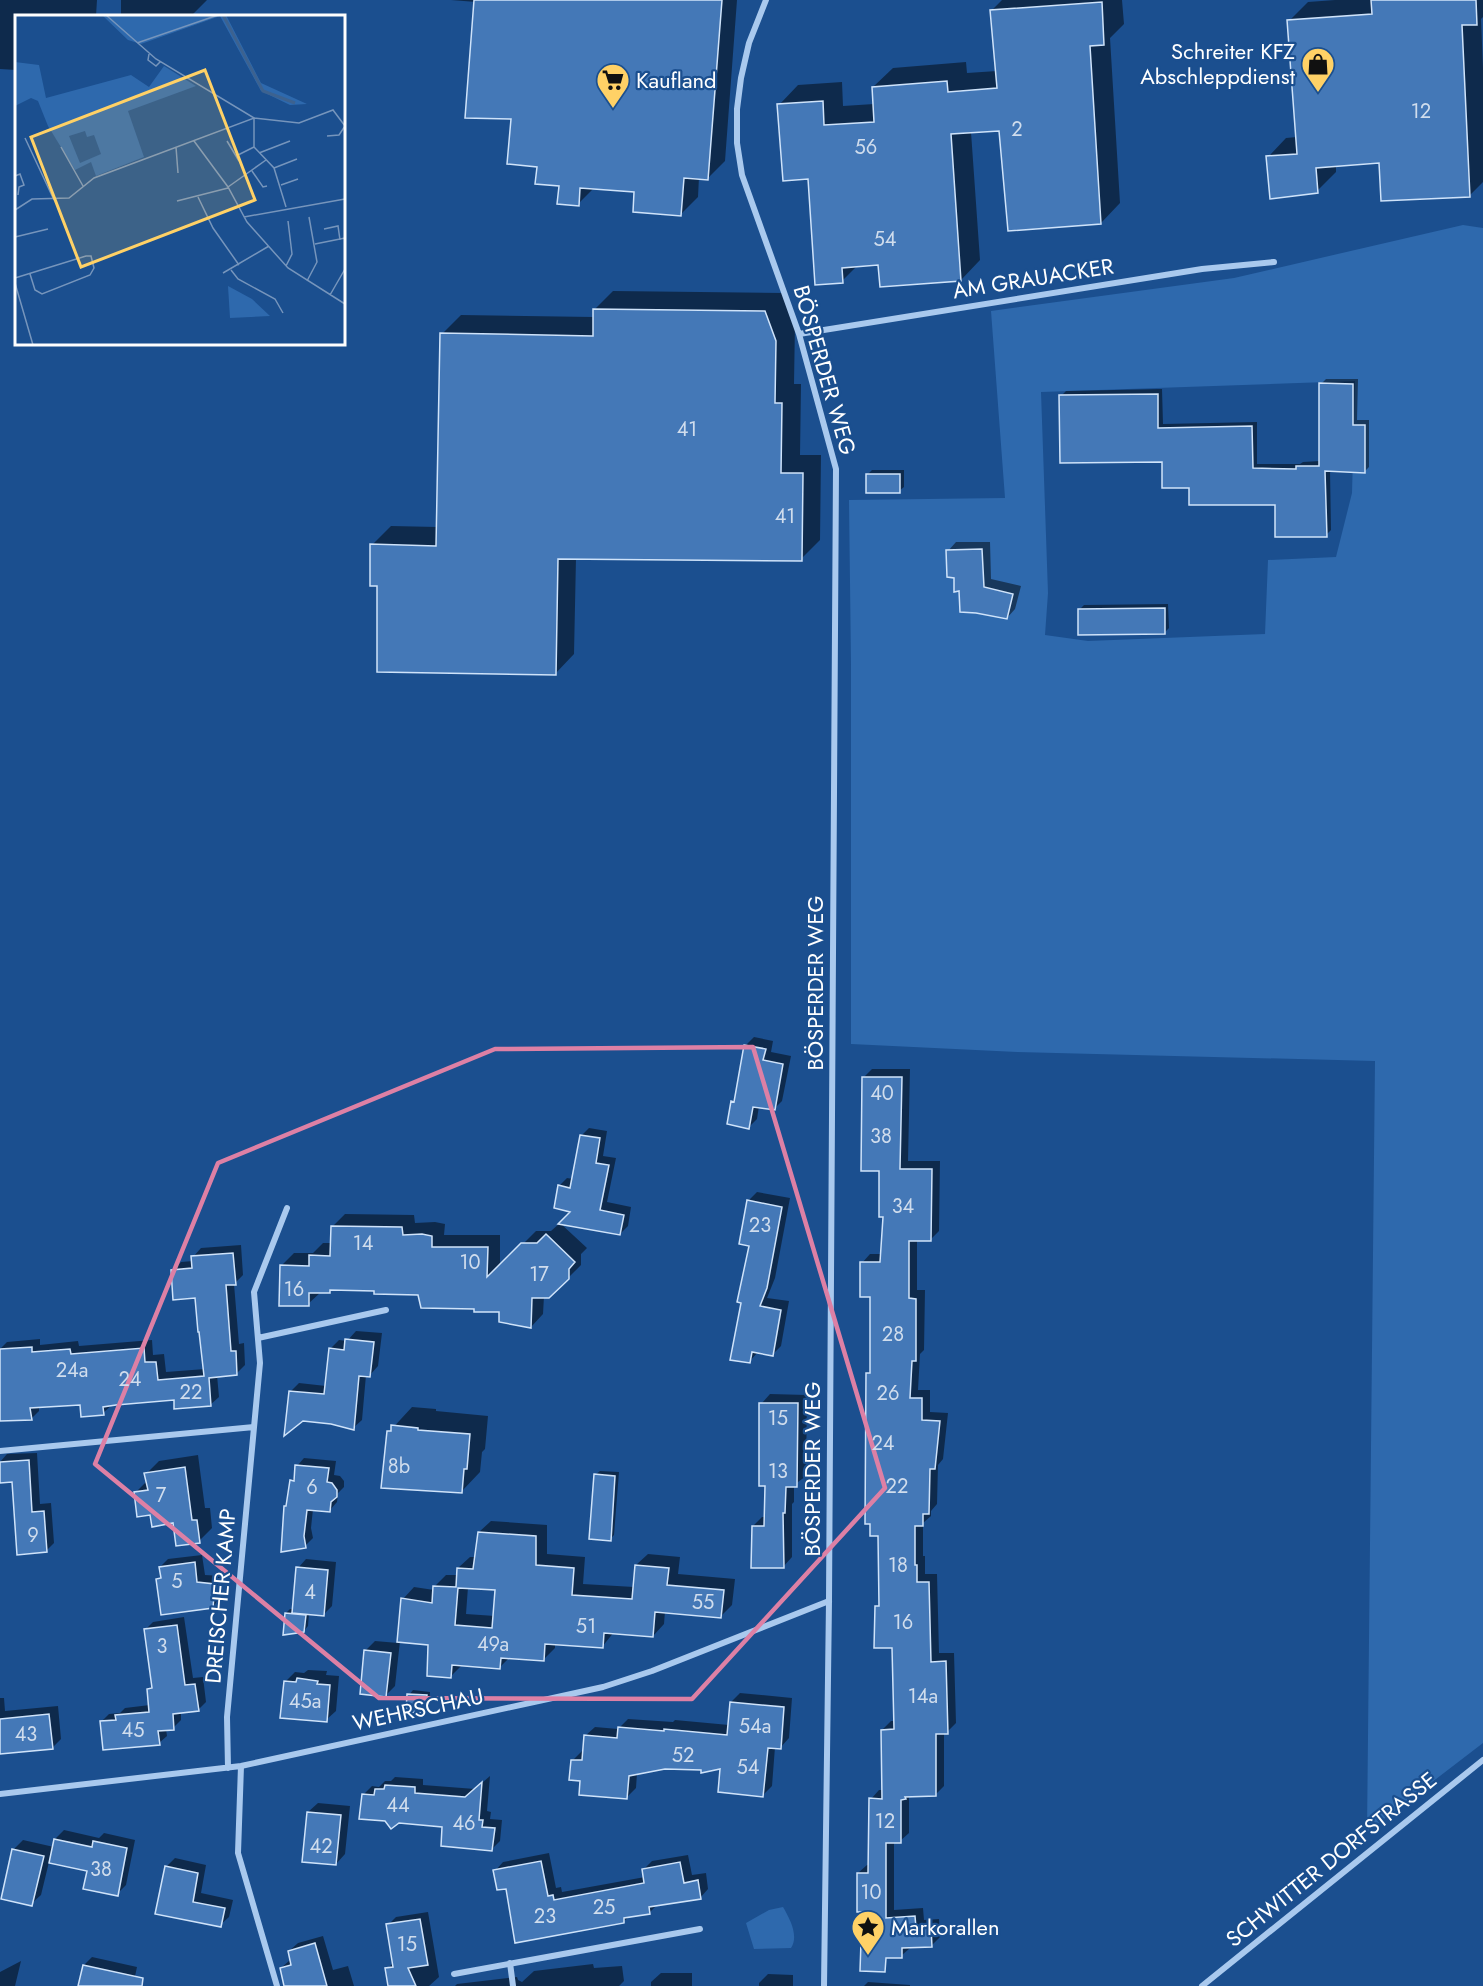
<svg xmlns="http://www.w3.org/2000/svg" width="1483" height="1986" font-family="Jost,sans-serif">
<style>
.green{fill:#2e69ad;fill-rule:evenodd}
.shadow{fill:#0007;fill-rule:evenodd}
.building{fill:#4478b7;stroke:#cfe3fa;stroke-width:1.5;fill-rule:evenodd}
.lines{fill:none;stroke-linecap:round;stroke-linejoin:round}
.minor{stroke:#a9c9ee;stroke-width:6}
.marked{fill:none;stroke:#dd80a5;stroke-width:4.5;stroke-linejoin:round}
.labels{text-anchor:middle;stroke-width:4.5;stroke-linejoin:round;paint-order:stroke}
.number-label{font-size:20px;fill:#d0dded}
.poi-label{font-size:22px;fill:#fff;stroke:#1b4f8f;text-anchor:start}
.street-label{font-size:22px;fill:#fff;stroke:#1b4f8f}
.inset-river{fill:none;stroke:#3c6290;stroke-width:3}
.inset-road{fill:none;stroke:#7695bc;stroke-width:1.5}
.view{fill:#ffd166;fill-opacity:0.15;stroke:#ffd166;stroke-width:3}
.inset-edge{fill:none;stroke:#fff;stroke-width:3}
</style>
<rect width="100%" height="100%" fill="#1b4f8f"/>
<path class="green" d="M1463 225 1483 228V1743L1367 1832 1375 1061 1017 1052 851 1044V665L849 500 1005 498 991 311 1234 278ZM1355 381 1352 493 1336 557 1268 560 1265 634 1088 641 1045 635 1048 593 1041 392Z
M783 1907C790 1919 799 1936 791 1948L754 1949 746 1923 769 1910Z"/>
<path class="shadow" d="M0 0H97L96 16H16V70L0 69Z
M121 0H207L193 14H121Z
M451 0H737L725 161 708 178 699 177 698 197 681 214 636 191 595 187 578 204 560 185 538 166 512 117 476 2Z
M1002 0H1122L1124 24 1110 38 1120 203 1101 223 1001 130 971 132 980 260 961 280 880 264 858 265 842 281 809 178 779 105 798 85 842 82 843 106 874 104 873 87 893 68 966 62 967 73 997 71 992 10Z
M1335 0H1483V17L1481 19 1483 68V182L1470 195 1381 162 1336 165V172L1317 191 1268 157 1286 138 1297 137 1289 21 1308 2Z
M613 291 784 293 795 322 794 384H801L800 455H821L820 540 801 559 576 558 574 654 555 674 378 584 372 545 391 526 438 527 442 334 461 315 594 317V310Z
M1326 379H1358L1357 420H1369V467L1364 472 1330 470 1331 530 1326 535 1276 504 1191 486 1163 461 1061 396 1066 391 1162 389 1163 424 1257 422V464H1300L1303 462 1320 461 1321 384Z
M872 470H904V487L899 491 867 475Z
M956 542H990L991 579 1021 586 1015 609 1007 618 961 590 948 551Z
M1168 604 1169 628 1164 633 1079 610 1084 605Z
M754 1037 773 1041 771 1052 791 1056 782 1101 774 1109 759 1106 757 1119 749 1127 732 1102 736 1098 746 1045Z
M872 1069H910L908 1161H940L939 1231 930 1240H917V1290H925L924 1350 920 1354 918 1390H930V1412L948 1413 943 1459 938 1465 937 1504 931 1511V1516L923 1523V1556H925V1574H937L939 1653H954L956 1723 947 1732H944V1786L935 1795 909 1796V1833L900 1841H894V1910L923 1908 924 1920 939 1919 940 1937 931 1946 910 1948 901 1956 864 1910 858 1873 867 1865H870L871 1799 879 1790H883L882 1730 891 1721H895L894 1646 877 1607 881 1603 880 1534 868 1373 871 1370 872 1296 862 1263 870 1254H882L885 1216 880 1169 864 1077Z
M589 1128 607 1131 603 1156 616 1158 607 1202 631 1207 628 1226 620 1234 573 1211 559 1186 567 1178 573 1179 581 1136Z
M757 1192 790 1198 775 1278 767 1298 789 1301 781 1346 772 1355 758 1352 749 1362 743 1302 750 1245 748 1201Z
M345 1214 414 1215 415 1223 435 1222 445 1224 444 1235H500V1267L536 1231H551L560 1223 587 1248 581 1254V1265L549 1297 544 1296 543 1314 531 1327 500 1311 475 1307 419 1293 375 1289H332L330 1292H321L308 1304 281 1266 294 1253H313L323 1243H332V1227Z
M241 1245 243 1275 234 1284 239 1344 244 1343 245 1365 237 1373 217 1375 219 1397 210 1405 175 1398 112 1405 103 1413 82 1403 39 1406V1411L31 1419 0 1420V1349L7 1342 40 1339V1345L78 1341 79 1346 152 1340 153 1355 164 1354 166 1372 205 1369 197 1297 172 1271 181 1262 193 1261V1257L201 1248Z
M356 1331 382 1333 378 1366 370 1375H366L362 1420 353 1428 290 1392 299 1383 326 1386 330 1349 339 1340 347 1341Z
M770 1394 807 1395 806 1476 794 1485V1502L792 1504V1557L783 1567 753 1526 762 1517H766V1485L761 1404Z
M412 1407 436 1409V1411L488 1416 485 1449 482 1452 480 1472 462 1491 389 1432Z
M37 1453 40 1504 51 1503 54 1543 46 1551 13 1480 0 1473V1462L7 1454Z
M198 1455 205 1508H210L212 1528 199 1541 135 1493 147 1481 146 1474 159 1461Z
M304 1458 336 1461 334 1475 340 1476 344 1481V1487L338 1493 337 1502 330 1510 313 1509 311 1528 313 1538 305 1546 291 1481 296 1477 297 1466Z
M600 1471 619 1472 614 1535 610 1539 595 1475Z
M491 1521 547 1525V1554L585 1557 583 1584 634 1587 636 1565 648 1554 680 1557 678 1574 735 1579 732 1605 721 1616 665 1611 664 1624 653 1636 614 1632 602 1647 555 1643V1648L543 1660 510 1657 500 1667 463 1664 451 1676 430 1644 400 1641 395 1686 386 1695 366 1650 375 1641 398 1643 403 1599 414 1587 434 1590 435 1586 446 1575H458V1568L470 1557H476L479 1532ZM468 1587 496 1589 495 1616 466 1614Z
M202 1555 205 1575 223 1576 220 1599 212 1607 158 1580 162 1576 160 1567 168 1559Z
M306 1559 336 1562 332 1606 323 1615 309 1613 308 1626 304 1631 286 1613 290 1609H294L298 1568Z
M184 1617 193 1678 203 1677 206 1702 198 1710 181 1712V1720L173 1728 166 1729 167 1736 159 1743 101 1722 109 1714 120 1713 125 1708 150 1705 148 1690 153 1685 145 1630 153 1622Z
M308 1670 327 1671 326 1675 339 1676 336 1711 326 1720 285 1682 295 1672 304 1673Z
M413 1690 430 1692 429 1707 425 1712 409 1695Z
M740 1693 792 1698 789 1738 780 1748 775 1747 772 1786 763 1795 722 1767 703 1769 665 1767 637 1773 636 1788 627 1797 582 1779 573 1760 582 1751H584L585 1736 595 1727 618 1729 628 1719 673 1722 675 1720 729 1725 731 1702Z
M0 1698H4L5 1711 58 1706 61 1739 52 1748 0 1751Z
M490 1776 487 1811 491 1812 490 1819 502 1820 500 1841 492 1849 444 1826 363 1795 372 1786 379 1787 385 1781H391L395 1777 423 1779V1785L475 1789Z
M318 1803 350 1806 345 1854 336 1864 308 1812Z
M64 1830 99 1838 104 1833 135 1840 126 1885 117 1894 89 1869 49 1862 41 1895 31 1904 14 1849 23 1840 54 1847 55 1839Z
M549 1853 556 1888 561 1887 562 1892 645 1877 644 1869 652 1861 688 1855 692 1875 706 1873 708 1889 700 1898 658 1904 650 1912 630 1916 623 1922 507 1887 495 1871 503 1862Z
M175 1858 206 1865 201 1893 233 1900 229 1917 220 1925 157 1913 166 1867Z
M428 1912 439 1977 429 1986H390L387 1969 394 1962 388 1925 396 1917Z
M323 1936 333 1970 348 1966 354 1986H286L281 1968 290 1960 289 1951 298 1943Z
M92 1957 137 1967 133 1986H79L84 1965Z
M21 1961 15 1986H0V1972Z
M593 1964 594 1968 622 1966 624 1981 619 1986H455L457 1984 517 1977 518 1980 522 1982 534 1971Z
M661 1973H692V1986H651V1982Z
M768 1974 793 1975V1986H759V1983Z
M868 1982 910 1985V1986H864Z"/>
<path class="building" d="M474 0H722L708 180 684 178 681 216 633 212 634 192 580 188 579 206 557 204 559 186 535 184 537 167 507 164 511 119 465 118Z
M1371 0H1476L1477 25H1462L1470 197 1381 201 1379 163 1316 168 1318 193 1270 199 1266 156 1297 154 1287 20 1372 14Z
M1102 2 1104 45 1090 46 1101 224 1008 231 999 131 951 134 961 281 880 287 878 265 842 268 843 283 815 285 808 179 783 181 777 104 823 101 824 125 874 122 872 87 947 81 948 92 997 88 990 10Z
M593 309 765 311 776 341 775 403H782L781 473H803L802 561 558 559 556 675 377 672V586H370V544L436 546 440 333 593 336Z
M1319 383 1353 384V425H1365V473L1325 471 1327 537H1275V505H1189V488H1162V462L1060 463 1059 395 1158 394V428L1252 426 1253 468 1296 469V466H1319Z
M866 474H900V493H866Z
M982 549 984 587 1013 594 1007 619 976 613 960 612 959 591 954 592V578L947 577 946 550Z
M1165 608V634L1078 635V609Z
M744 1045 766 1049 763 1060 783 1064 775 1110 753 1107 749 1129 727 1124 731 1101 734 1102Z
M862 1077H902L900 1169H932L931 1241H909V1298L916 1299V1361H912L910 1398H922V1420L940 1421 935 1469H930L929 1514H923V1526H915V1565H917V1582H929L931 1662 946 1661 948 1734H936V1796L905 1797 906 1799 901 1800V1843H886V1918L915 1916 916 1928 931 1927 932 1947 902 1948V1958H886L885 1972 860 1971 862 1912H857V1873H868L869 1798 882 1799 881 1730 894 1729 892 1648H874L875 1606H879L878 1536H870V1524H865L866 1373H870V1297H860V1262H880L883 1217H879V1171H861Z
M580 1135 600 1138 596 1163 609 1165 600 1210 624 1215 620 1235 558 1224 570 1212 554 1208 558 1185 570 1188Z
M747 1200 782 1207 767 1288 760 1306 781 1310 773 1356 752 1352 750 1363 730 1360 741 1303 737 1302 749 1246 739 1244Z
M331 1226 402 1227 403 1235 422 1234 432 1236V1247H488L487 1277 521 1243H537L546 1234 575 1262 569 1269V1279L549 1298H532L531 1328 499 1322V1312H474V1309L421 1308 418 1295 374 1294V1291L330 1290V1293H309V1306H279L280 1265 309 1266V1255L330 1256Z
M233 1253 236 1285H226L231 1351H236L237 1375 209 1378 211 1406 174 1409V1400L116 1405 103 1407 104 1415 81 1417 80 1405 30 1408 32 1420 0 1421V1349L32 1347V1352L70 1349 71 1354 144 1348 145 1362H156L158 1380 204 1376 199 1332H198L195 1298 173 1300 171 1270 192 1268 191 1256Z
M345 1339 374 1342 370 1377 359 1376 354 1430 331 1424 303 1421 284 1436 289 1391 324 1394 329 1348 344 1350Z
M759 1403H798L797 1487H786L785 1513H783L784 1568H751L752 1526H764L765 1486H759Z
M391 1425 418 1428V1430L470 1434 467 1469H464L462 1493 381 1488 387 1431H391Z
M29 1460 32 1512 44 1511 47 1552 17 1555 12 1482 0 1483V1462Z
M295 1465 329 1468 327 1482 332 1483 337 1490V1497L331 1502 330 1512 307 1510 304 1536 306 1548 281 1552 284 1506H286L290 1480 294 1481Z
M185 1467 192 1520H197L200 1543 176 1546 173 1523 152 1527 150 1515 137 1517 134 1492 148 1490 144 1473Z
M594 1474 615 1476 611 1541 589 1539Z
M478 1532 536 1536V1565L574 1568 572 1595 632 1599 635 1565 669 1568 667 1585 724 1590 721 1618 655 1612 653 1637 604 1633 603 1648 545 1644 544 1661 501 1658 500 1669 452 1665 451 1678 427 1676 428 1645 397 1642 401 1598 432 1603 433 1586 456 1587 457 1568 473 1569ZM458 1588 495 1590 492 1628 455 1625Z
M195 1562 197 1582 215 1584 213 1608 161 1615 156 1579 161 1578 159 1567Z
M296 1567 328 1570 324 1616 292 1613Z
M285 1613 306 1615 304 1632 283 1635Z
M177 1625 185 1685 195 1684 199 1711 173 1714 174 1730 158 1731 160 1745 103 1750 100 1721 116 1720 115 1715 149 1712 147 1689 152 1688 144 1629Z
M364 1650 391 1653 386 1697 360 1694Z
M297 1678 318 1681 317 1684 330 1685 327 1722 280 1718 284 1681 296 1682Z
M407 1694 427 1695 425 1713 406 1712Z
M730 1702 784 1707 781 1749 768 1748 763 1797 718 1792 720 1769 701 1773V1770L665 1769 629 1776 627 1799 579 1795 580 1781 569 1780 571 1760H582L584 1735 617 1738 618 1727 664 1731V1729L727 1735Z
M49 1714 53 1749 0 1754V1719Z
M482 1782 479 1820H483L482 1827 495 1828 492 1851 441 1846 442 1827 399 1823 391 1829 385 1821 359 1819 362 1794 374 1795 375 1789H384L385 1785 415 1787V1793L465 1797Z
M307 1812 341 1815 336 1865 302 1862Z
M54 1839 92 1847 93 1841 127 1848 118 1896 83 1889 87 1871 49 1863Z
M12 1849 44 1856 32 1906 1 1899Z
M541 1861 548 1896 553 1895 554 1900 644 1883 642 1869 680 1862 684 1883 698 1880 701 1899 649 1907 650 1914 624 1918V1923L515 1943 506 1889 497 1890 493 1870Z
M165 1866 198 1873 193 1902 225 1908 221 1927 155 1914Z
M420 1919 428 1965 408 1968 416 1986H388L385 1968 393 1967 386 1924Z
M315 1943 327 1986H284L280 1968 291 1965 288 1951Z
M83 1965 143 1978 142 1986H78Z"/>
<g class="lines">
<path class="minor" d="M766 0 749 43 741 78 737 109V143L742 175 799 334 836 469 829 1601 824 1986
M799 334 1202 269 1274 262
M258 1338 386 1310
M0 1451 254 1427
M241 1766 238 1853 277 1986
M228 1768 227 1717 260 1363 254 1292 287 1208
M0 1794 241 1766 603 1687 652 1671 829 1601
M510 1963 513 1986
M454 1974 700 1929
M1202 1986 1483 1760"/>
</g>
<path class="marked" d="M753 1047 885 1488 692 1699 379 1698 95 1464 218 1163 495 1049Z"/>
<defs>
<symbol id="shop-pin" viewBox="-11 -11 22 30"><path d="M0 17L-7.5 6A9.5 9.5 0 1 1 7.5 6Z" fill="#ffd166" stroke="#1b4f8f"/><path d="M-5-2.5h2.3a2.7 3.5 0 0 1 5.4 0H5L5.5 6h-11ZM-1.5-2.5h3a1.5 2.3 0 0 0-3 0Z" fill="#111"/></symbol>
<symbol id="supermarket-pin" viewBox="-11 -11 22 30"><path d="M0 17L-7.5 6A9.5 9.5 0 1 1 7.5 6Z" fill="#ffd166" stroke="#1b4f8f"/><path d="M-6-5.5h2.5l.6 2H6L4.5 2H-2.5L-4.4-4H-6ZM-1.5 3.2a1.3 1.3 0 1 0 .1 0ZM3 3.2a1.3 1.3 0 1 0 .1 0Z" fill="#111"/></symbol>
<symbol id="sight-pin" viewBox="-11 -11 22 30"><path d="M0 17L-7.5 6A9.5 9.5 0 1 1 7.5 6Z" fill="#ffd166" stroke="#1b4f8f"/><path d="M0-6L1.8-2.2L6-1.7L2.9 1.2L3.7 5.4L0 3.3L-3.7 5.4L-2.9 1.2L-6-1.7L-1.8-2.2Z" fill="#111"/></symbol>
</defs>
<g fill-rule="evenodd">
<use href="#shop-pin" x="1299" y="45" width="38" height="52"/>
<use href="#supermarket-pin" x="594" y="61" width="38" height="52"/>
<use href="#sight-pin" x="849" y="1908" width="38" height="52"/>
</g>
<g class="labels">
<g class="number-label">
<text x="1421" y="118">12</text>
<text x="1017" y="136">2</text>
<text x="866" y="154">56</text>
<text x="885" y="246">54</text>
<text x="687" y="436">41</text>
<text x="785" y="523">41</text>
<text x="882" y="1100">40</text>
<text x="881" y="1143">38</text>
<text x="903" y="1213">34</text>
<text x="760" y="1232">23</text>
<text x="363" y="1250">14</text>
<text x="470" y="1269">10</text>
<text x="539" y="1281">17</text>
<text x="294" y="1296">16</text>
<text x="893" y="1341">28</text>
<text x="72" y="1377">24a</text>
<text x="130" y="1386">24</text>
<text x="191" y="1399">22</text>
<text x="888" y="1400">26</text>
<text x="778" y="1425">15</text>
<text x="883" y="1450">24</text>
<text x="399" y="1473">8b</text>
<text x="778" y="1478">13</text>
<text x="897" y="1493">22</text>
<text x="312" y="1494">6</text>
<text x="161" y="1502">7</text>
<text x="33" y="1542">9</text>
<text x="898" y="1572">18</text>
<text x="177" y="1588">5</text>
<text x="310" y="1599">4</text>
<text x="703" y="1609">55</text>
<text x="903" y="1629">16</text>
<text x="586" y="1633">51</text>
<text x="493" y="1651">49a</text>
<text x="162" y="1653">3</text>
<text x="923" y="1703">14a</text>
<text x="305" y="1708">45a</text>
<text x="755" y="1733">54a</text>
<text x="133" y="1737">45</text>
<text x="26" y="1741">43</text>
<text x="683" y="1762">52</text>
<text x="748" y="1774">54</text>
<text x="398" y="1812">44</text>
<text x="885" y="1828">12</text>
<text x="464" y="1830">46</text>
<text x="321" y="1853">42</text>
<text x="101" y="1876">38</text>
<text x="871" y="1899">10</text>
<text x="604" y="1914">25</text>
<text x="545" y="1923">23</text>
<text x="407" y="1951">15</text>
</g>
<g class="poi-label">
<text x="1295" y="59" text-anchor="end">Schreiter KFZ<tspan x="1295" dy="25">Abschleppdienst</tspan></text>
<text x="636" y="88">Kaufland</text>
<text x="891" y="1935">Markorallen</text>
</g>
<g class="street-label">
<text transform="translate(1033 278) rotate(-9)" y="8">AM GRAUACKER</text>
<text transform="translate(825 370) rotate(74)" y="8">BÖSPERDER WEG</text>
<text transform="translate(815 983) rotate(-90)" y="8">BÖSPERDER WEG</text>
<text transform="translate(812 1469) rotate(-90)" y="8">BÖSPERDER WEG</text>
<text transform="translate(220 1596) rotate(-85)" y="8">DREISCHER KAMP</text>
<text transform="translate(418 1709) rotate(-12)" y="8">WEHRSCHAU</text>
<text transform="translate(1331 1859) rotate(-39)" y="8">SCHWITTER DORFSTRASSE</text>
</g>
</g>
<g transform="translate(15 15)">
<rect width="330" height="330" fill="#1b4f8f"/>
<path d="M87 0H211L246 68 292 89 275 90 246 76 205 1 126 29 113 25ZM0 47 24 50 31 83 116 60 134 72 149 51 181 71 113 96 129 142 81 161 76 147 60 155 33 111 23 86 16 83 0 91ZM70 116 72 122 79 120 86 139 65 148 54 121ZM213 271 237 284 255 301 215 303Z" fill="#2e69ad" fill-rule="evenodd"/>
<path class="inset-river" d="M208 0 248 76 280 88"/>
<path class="inset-road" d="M91 0 141 44 239 103 284 108 318 95 330 111M122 28 203 0M134 39 133 45 141 51 145 47M312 121 324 120 330 111M10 123 39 185M179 126 213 172 232 207 273 253 330 289M212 126 224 146M46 132 68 171M161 132 163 158M244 138 275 126M221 141 239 132M259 153 282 144M237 156 248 172 252 171M0 161 5 159 9 170 4 172 3 180M266 170 283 164M213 172 251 145M183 182 198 213 224 250M162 186 213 173M0 195 17 184 54 183 79 163 239 103V132L259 153 271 192M229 202 330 184M309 214 323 211 325 225M0 222 33 214M300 229 330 223M271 251 277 239 273 206M216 255 223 264 260 284 268 298M208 258 254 231M0 263 71 241H76L79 253 75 260 27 279 20 275 15 259M292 266 302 247 294 202M0 268 18 330M315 280 330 254"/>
<path class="view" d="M190 55 240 185 66 252 16 122Z"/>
<rect width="330" height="330" class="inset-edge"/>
</g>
</svg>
